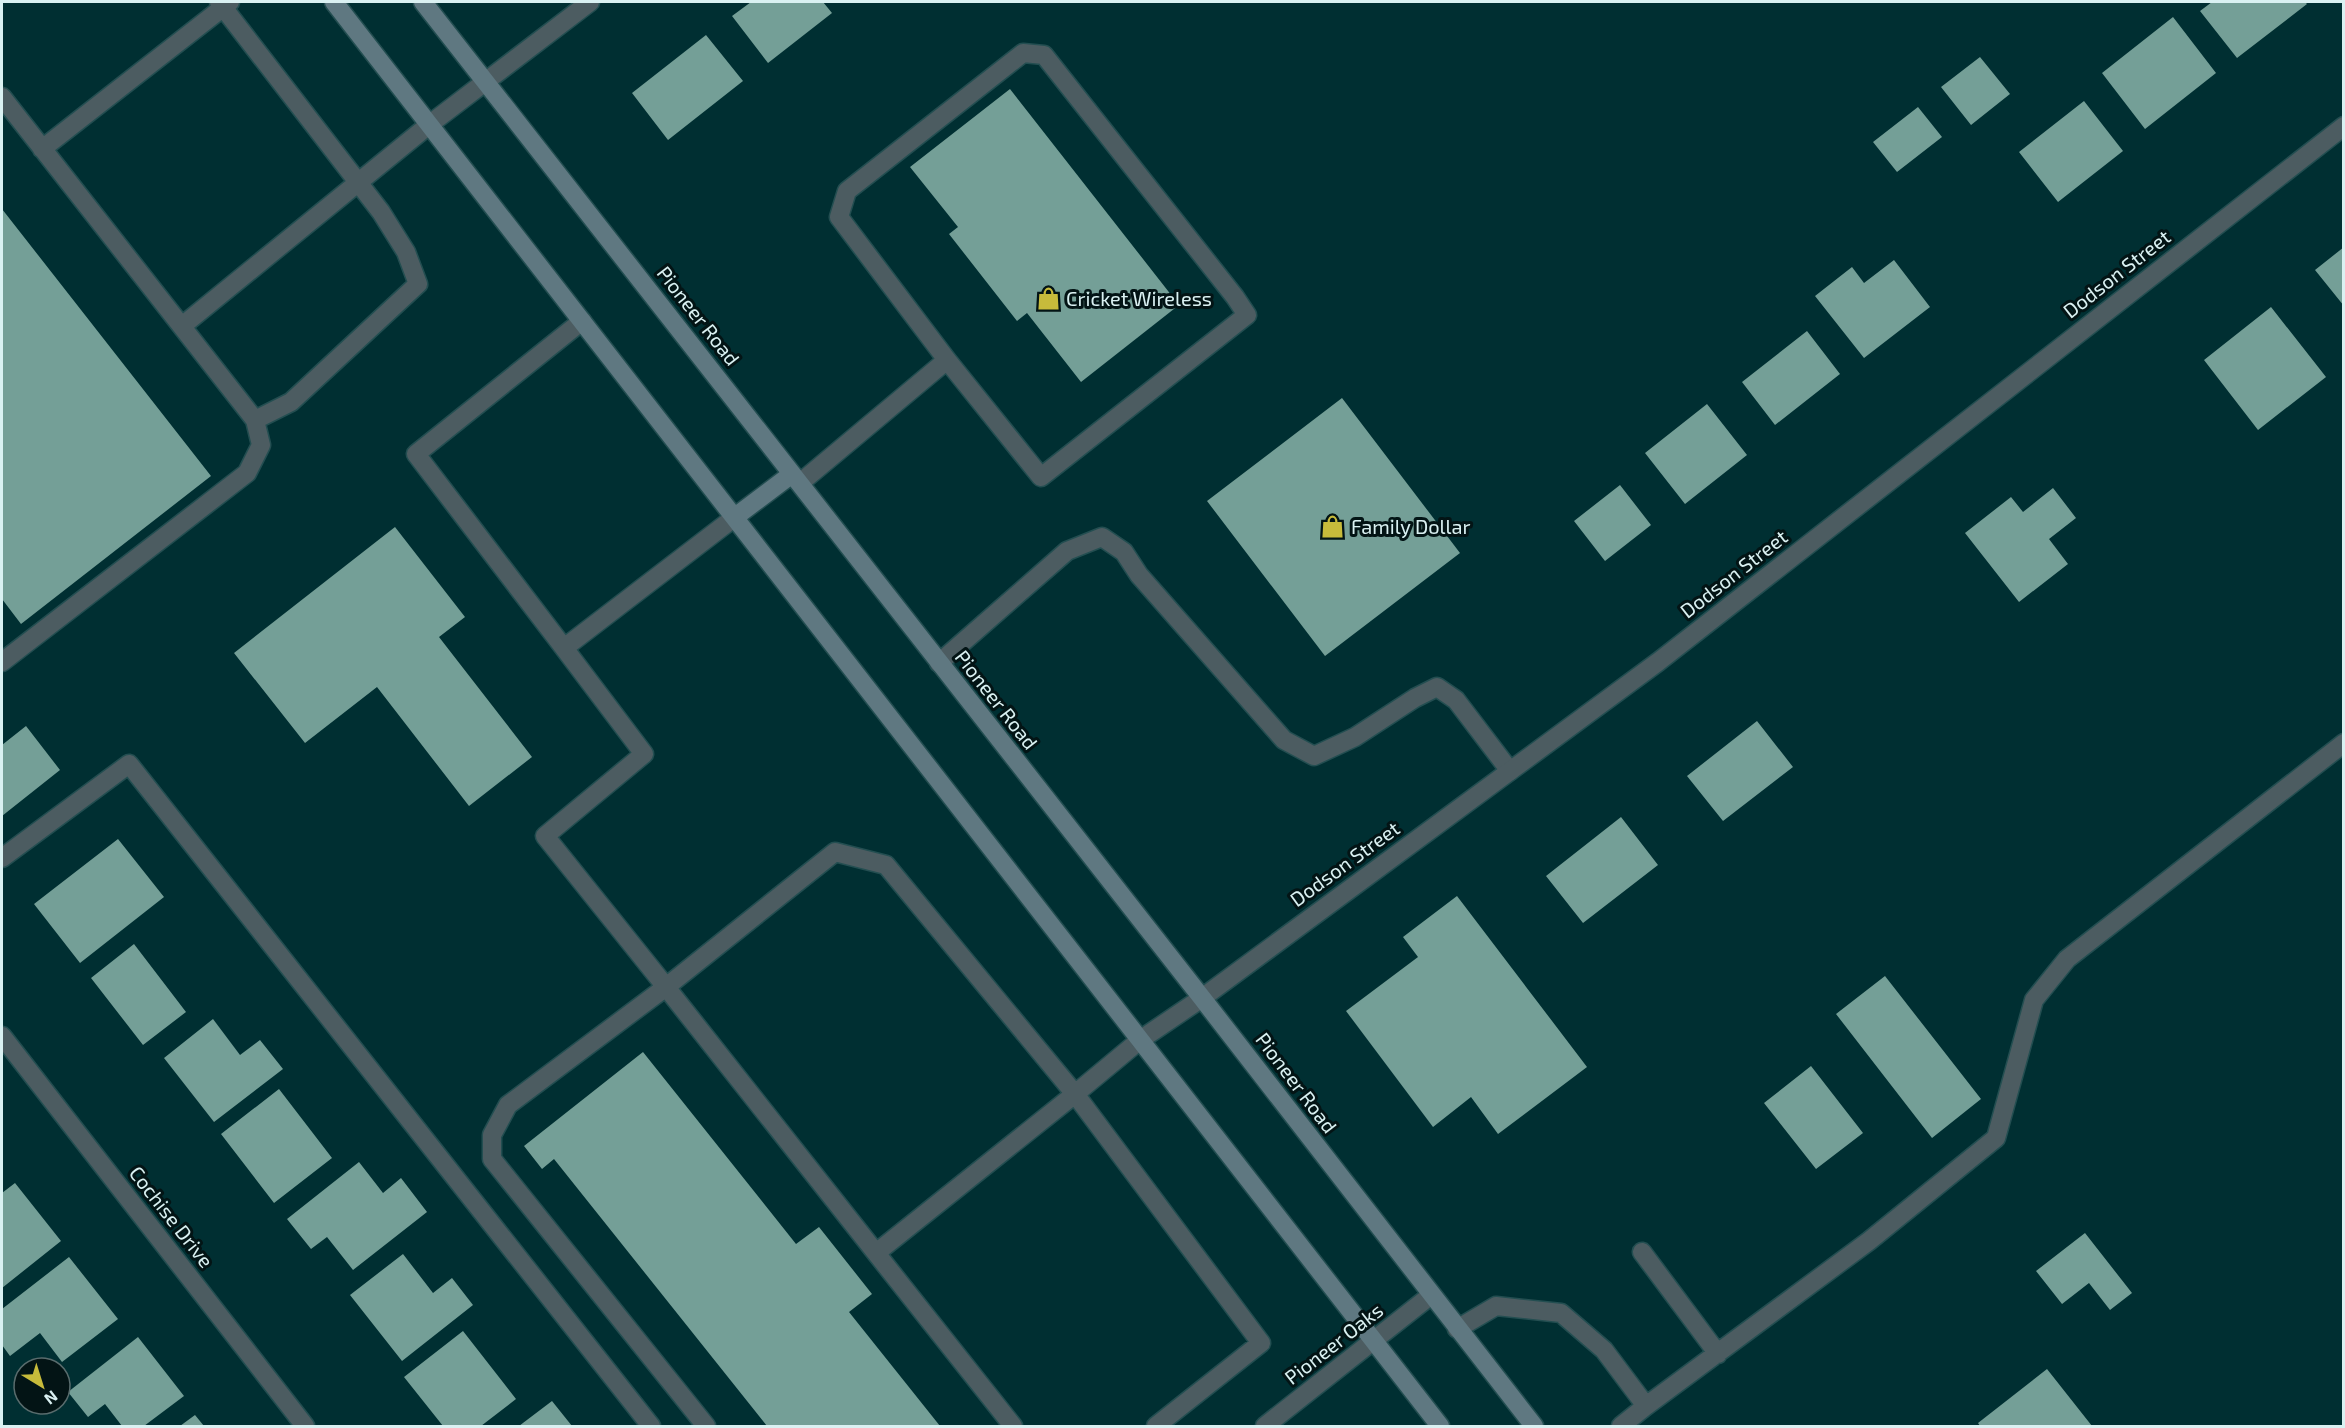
<svg xmlns="http://www.w3.org/2000/svg" width="2345" height="1428" font-family="'Exo 2',sans-serif">
<style>
.building{fill:#749f97}
.lines{fill:none;stroke-linecap:round;stroke-linejoin:round}
.service-casing{stroke:#234e51;stroke-width:21}
.minor-casing{stroke:#234e51;stroke-width:21}
.secondary-casing{stroke:#234e51;stroke-width:21}
.service{stroke:#4c5c61;stroke-width:18}
.minor{stroke:#4c5c61;stroke-width:18}
.secondary{stroke:#5f7881;stroke-width:18}
.labels{text-anchor:middle;stroke-width:6;stroke-linejoin:round;paint-order:stroke}
.street-label{font-size:20px;fill:#daf1f2;stroke:#031415}
.poi-label{font-size:20px;fill:#daf1f2;stroke:#031415;text-anchor:start}
</style>
<rect width="100%" height="100%" fill="#002f32"/>
<path class="building" d="M751 2H823L832 13 768 63 732 16Z
M2212 2H2305L2307 4 2237 58 2200 11Z
M2173 17 2216 73 2145 129 2102 73Z
M706 35 743 81 668 140 632 93Z
M1980 57 2010 94 1971 125 1941 87Z
M1010 89 1179 305 1081 382 1027 313 1017 321 949 234 958 227 910 167Z
M2084 101 2123 151 2058 202 2019 152Z
M1918 107 1942 137 1897 172 1873 142Z
M2 209 211 476 21 624 2 599Z
M2344 247V306L2315 270Z
M1894 260 1930 307 1864 358 1815 296 1852 267 1864 283Z
M2271 307 2326 377 2258 430 2204 360Z
M1807 331 1840 374 1775 425 1742 382Z
M1342 398 1460 553 1325 656 1207 501Z
M1707 404 1747 455 1685 504 1645 453Z
M1620 485 1651 525 1605 561 1574 521Z
M2053 488 2076 518 2049 539 2068 564 2019 602 1965 533 2011 497 2023 512Z
M395 527 465 617 439 637 532 757 469 806 377 687 305 743 234 653Z
M1757 721 1793 767 1723 821 1687 776Z
M26 726 60 770 2 816V745Z
M1621 817 1658 865 1583 923 1546 876Z
M118 839 164 897 80 963 34 904Z
M1457 896 1587 1067 1498 1134 1471 1097 1433 1127 1346 1011 1418 957 1403 937Z
M134 944 186 1012 143 1045 91 978Z
M1885 976 1981 1099 1932 1138 1836 1014Z
M213 1019 240 1055 260 1040 283 1069 214 1122 164 1058Z
M643 1052 796 1244 819 1227 872 1294 849 1312 940 1426H767L554 1159 542 1169 524 1146Z
M1811 1066 1863 1133 1816 1169 1764 1103Z
M279 1089 332 1158 274 1203 221 1134Z
M359 1162 383 1193 401 1178 427 1212 353 1270 327 1237 311 1249 287 1219Z
M15 1183 61 1241 2 1288V1193Z
M2085 1233 2132 1293 2110 1310 2089 1283 2062 1304 2036 1271Z
M403 1254 433 1293 452 1278 473 1305 402 1361 350 1295Z
M69 1257 118 1319 62 1362 40 1333 10 1356 2 1345V1309Z
M463 1331 516 1399 481 1426H443L404 1377Z
M138 1337 184 1396 144 1426H122L105 1404 88 1417 68 1392Z
M2047 1369 2092 1426H1980L1978 1423Z
M552 1401 572 1426H519Z
M195 1415 204 1426H180Z"/>
<g class="lines">
<defs>
<path id="service" d="M1023 53 1044 55 1235 297 1247 315 1041 477 947 360 839 217 847 191Z
M2 97 255 420 291 402 418 284 406 252 381 212 219 2
M42 149 230 2
M182 326 430 124
M800 483 947 360
M564 648 416 454 582 321
M2 662 247 473 261 445 255 420
M939 663 1067 551 1102 537 1124 552 1139 575 1284 740 1314 756 1355 737 1415 698 1437 687 1456 700 1510 771
M2 858 129 764 651 1426
M1140 1040 1075 1094 1261 1343 1156 1426
M1642 1252 1718 1354
M876 1253 666 987 835 852 886 865 1075 1094 876 1253 1013 1426
M1457 1329 1496 1306 1561 1313 1604 1350 1646 1406 1621 1426
M1646 1406 1869 1241 1996 1138 2034 1000 2067 959 2344 743
M706 1426 492 1159V1135L508 1105 666 987 545 836 644 754 564 648 735 517"/>
<path id="minor" d="M430 124 590 2
M2 1036 305 1426
M1140 1040 1202 998 1658 662 2344 126
M1265 1426 1430 1296"/>
<path id="secondary" d="M334 2 1440 1426
M423 2 1202 998 1534 1426
M735 517 792 474"/>
</defs>
<use href="#service" class="service-casing"/>
<use href="#minor" class="minor-casing"/>
<use href="#secondary" class="secondary-casing"/>
<use href="#service" class="service"/>
<use href="#minor" class="minor"/>
<use href="#secondary" class="secondary"/>
</g>
<defs>
<symbol id="shop-bare" viewBox="-9 -9 18 18"><path d="M-5-2.5h2.3a2.7 3.5 0 0 1 5.4 0H5L5.5 6h-11ZM-1.5-2.5h3a1.5 2.3 0 0 0-3 0Z" fill="#c7bb3b" stroke="#031415" stroke-width="2.5" paint-order="stroke"/></symbol>
</defs>
<g fill-rule="evenodd">
<use href="#shop-bare" x="1032" y="282" width="33" height="33"/>
<use href="#shop-bare" x="1316" y="510" width="33" height="33"/>
</g>
<g class="labels">
<g class="street-label">
<text transform="translate(2117 274) rotate(-38)" y="7">Dodson Street</text>
<text transform="translate(698 316) rotate(52)" y="7">Pioneer Road</text>
<text transform="translate(1734 574) rotate(-38)" y="7">Dodson Street</text>
<text transform="translate(996 700) rotate(52)" y="7">Pioneer Road</text>
<text transform="translate(1345 864) rotate(-36)" y="7">Dodson Street</text>
<text transform="translate(1296 1083) rotate(53)" y="7">Pioneer Road</text>
<text transform="translate(171 1217) rotate(52)" y="7">Cochise Drive</text>
<text transform="translate(1334 1344) rotate(-38)" y="7">Pioneer Oaks</text>
</g>
<g class="poi-label">
<text x="1066" y="306">Cricket Wireless</text>
<text x="1351" y="534">Family Dollar</text>
</g>
</g>
<rect width="2345" height="1428" fill="none" stroke="#daf1f2" stroke-width="6"/>
<g transform="translate(42 1386) rotate(142)"><circle r="28" fill="#031415" stroke="#596c6d" stroke-width="1.5"/>
<path d="M0-4.5L10 22L0 15L-10 22Z" fill="#c7bb3b"/>
<text y="-9" font-size="16" font-weight="bold" text-anchor="middle" fill="#daf1f2">N</text>
</g>
</svg>
